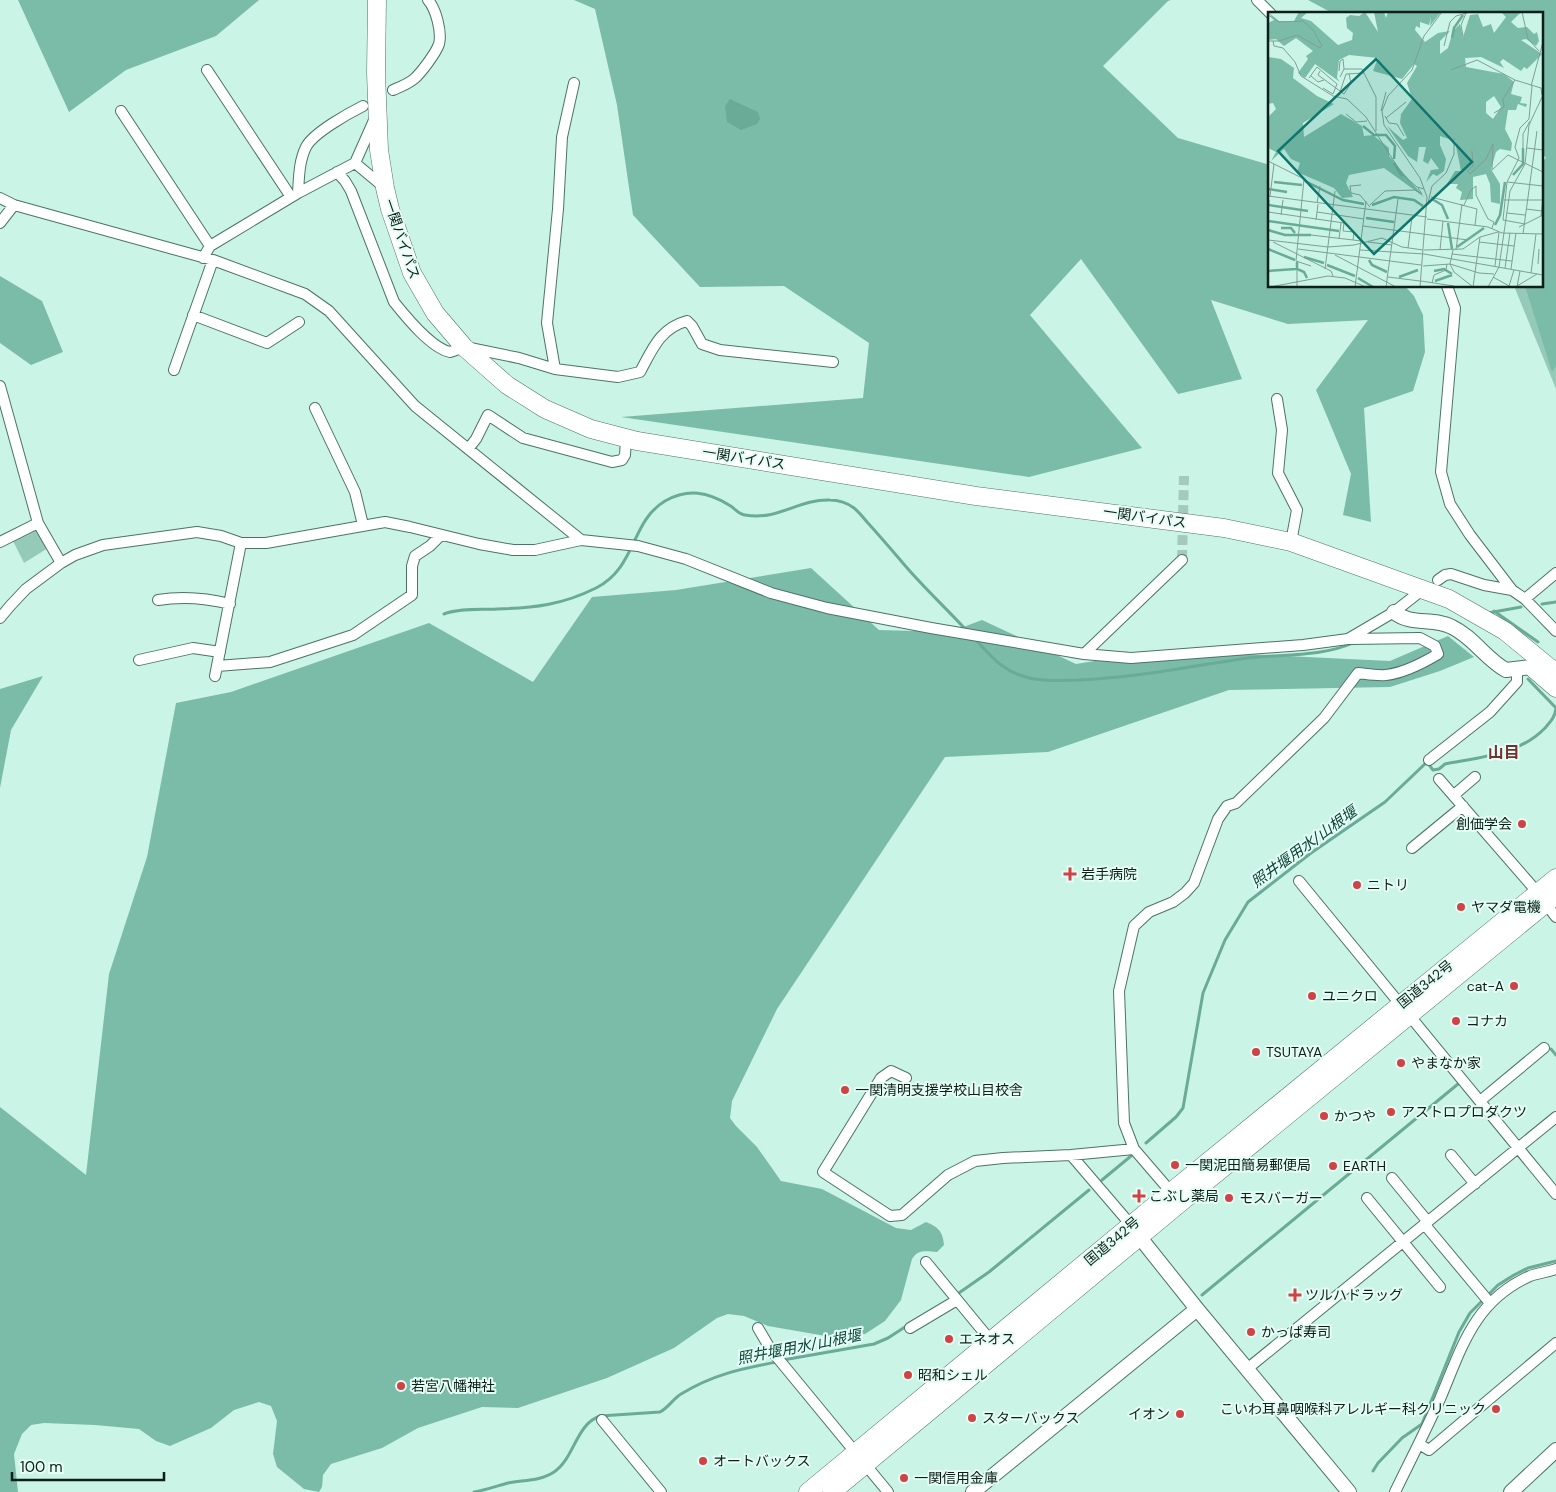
<svg xmlns="http://www.w3.org/2000/svg" width="1556" height="1492" font-family="'DM Sans','Noto Sans JP',sans-serif">
<style>
.green{fill:#95cab9}
.forest{fill:#7bbca9}
.water{fill:#6aab98}
.lines{fill:none;stroke-linecap:round;stroke-linejoin:round}
.stream{stroke:#6aab98;stroke-width:3}
.street-tunnel{stroke:#a4c9bd;stroke-width:10;stroke-dasharray:10 5;stroke-linecap:butt}
.street-casing{stroke:#4c7367;stroke-width:12}
.secondary-casing{stroke:#4c7367;stroke-width:16}
.highway-casing{stroke:#4c7367;stroke-width:19}
.street{stroke:#fff;stroke-width:10}
.secondary{stroke:#fff;stroke-width:14}
.highway{stroke:#fff;stroke-width:18}
.poi-dot{fill:#d14246;stroke:#e4fdf5;stroke-width:2}
.labels{text-anchor:middle;stroke-width:4;stroke-linejoin:round;paint-order:stroke}
.street-label{font-size:14px;fill:#0e1e19;stroke:#e4fdf5}
.poi-label{font-size:14px;fill:#0e1e19;stroke:#e4fdf5;text-anchor:start}
.water-label{font-size:15px;font-style:italic;fill:#0c4538;stroke:#e4fdf5}
.quarter-label{font-size:16px;font-weight:bold;fill:#762f2f;stroke:#e4fdf5}
.inset-river{fill:none;stroke:#6aab98;stroke-width:2.5}
.inset-road{fill:none;stroke:#7f9e94;stroke-width:1}
.view{fill:#0f766e;fill-opacity:0.15;stroke:#0f766e;stroke-width:2.5}
.inset-edge{fill:none;stroke:#0e1e19;stroke-width:2.5}
</style>
<rect width="100%" height="100%" fill="#caf4e6"/>
<path class="green" d="M1556 216V389L1514 286H1542Z
M38 529 48 548 24 563 13 541Z"/>
<path class="forest" d="M18 0H259L216 36 126 70 69 112Z
M574 0H1171L1168 1 1103 66 1178 138 1270 165V286H1405L1414 296 1423 315 1425 352 1413 391 1364 408 1371 522 1343 515 1351 474 1316 390 1368 320 1288 324 1211 300 1242 379 1178 394 1081 259 1030 315 1142 448 1029 477 621 417 863 398 869 343 784 286 700 287 633 215 617 105 595 9Z
M1308 0H1556V366L1552 372 1525 286H1542V162L1546 158 1542 153V14H1334Z
M0 276 42 301 63 352 31 365 0 343Z
M811 568 879 630 950 632 982 620 1076 664 1162 650 1390 661 1448 636 1474 657 1440 671 1390 687 1229 690 1048 752 945 757 777 1009 732 1101 730 1118 736 1126 757 1147 781 1181 822 1189 896 1228 911 1230 926 1222C938 1227 943 1231 944 1245L937 1252C926 1251 918 1249 912 1259L901 1300 885 1321 865 1334 843 1339 768 1326 744 1316 728 1314 717 1318 674 1348 607 1378 518 1408 482 1407 418 1428 382 1448 331 1464 323 1475 322 1487 319 1492 304 1489 277 1467 273 1454 277 1421 271 1406 259 1402 234 1410 211 1428 170 1446 156 1441 139 1429 95 1425 44 1423 31 1425 22 1434 14 1454 18 1492H0V1107L86 1175 109 974 147 857 176 703 231 692 429 623 533 682 592 597 676 590Z
M43 676 11 730 0 788V689Z"/>
<path class="water" d="M730 99 758 112 760 119 757 124 741 130 727 122 725 106Z"/>
<g class="lines">
<path class="stream" d="M1542 604 1556 602
M1494 611 1538 642
M1488 613 1521 607
M444 614C460 608 480 610 497 609 534 608 562 605 596 588 637 567 630 522 665 501 688 488 708 492 729 505 735 508 738 514 745 515 778 521 798 499 830 500 838 500 848 503 854 508 859 512 863 517 867 522 879 535 890 548 902 562 922 586 946 608 967 631
M975 639C994 659 1002 671 1029 678 1045 682 1062 680 1078 680 1136 678 1192 666 1248 658 1283 654 1321 657 1353 643
M1551 1049 1556 1055
M1146 1143 1176 1117 1183 1108 1203 993 1225 940 1248 902 1311 853 1385 802 1427 762 1433 770 1439 769 1445 764C1481 757 1519 755 1545 728 1551 721 1555 717 1556 708L1528 679
M1102 1180 1131 1156
M956 1295 989 1272 1089 1190
M1202 1295 1458 1084
M783 1360 874 1344 888 1338 908 1325
M1373 1471 1378 1463 1402 1438 1422 1424 1459 1332 1470 1313 1498 1285 1514 1275 1528 1268 1556 1261
M474 1492C486 1490 497 1486 508 1483 523 1480 541 1481 554 1472 574 1459 576 1424 600 1416L660 1412C669 1407 673 1399 681 1394 714 1374 741 1369 777 1362"/>
<path class="street-tunnel" d="M1182 560 1184 476"/>
<defs>
<path id="street" d="M1257 0 1271 14
M207 70 291 197
M393 90C400 87 408 84 414 79 421 73 436 53 439 44 442 32 436 9 428 0
M121 111 210 246
M355 163 375 118
M337 172 345 181 351 191 394 302C406 317 431 348 450 352L456 350 461 344
M298 193C299 177 299 161 306 147 313 133 349 113 363 106
M0 198 14 205 213 260 305 294 329 311 415 406 581 540
M0 223 14 205
M203 258 210 246 298 193 355 163 385 188
M1447 286 1455 308 1441 472 1450 504 1470 535 1512 590 1525 599 1556 631
M193 315 267 343 299 322
M470 348 519 358 555 369 618 377 640 372C652 350 660 328 687 321L692 326 702 344 720 350 833 362
M555 369 547 323 558 209 562 137 574 83
M174 370 213 260
M0 386 38 523 61 563
M1277 399 1282 430 1278 473 1297 510 1291 542
M315 408 355 492 363 525
M468 449 476 439 488 415 523 438 612 462 622 460 625 455 626 438
M0 542 38 523
M1438 580 1445 575 1451 574 1484 585 1512 590
M1525 599 1556 573
M158 600C183 596 206 598 230 604
M0 618 10 606 26 589 61 563 75 555 103 545 197 532 221 536 241 543H266L385 522 410 527 479 544 513 550H535L581 540 638 546 686 559 771 593 827 608 931 628 1084 654 1131 658 1303 645 1348 639 1394 612 1417 594
M1084 654 1182 560
M139 660 193 648 220 652
M217 666 270 662 353 635 412 595V566L415 556 430 546 441 535
M215 676 241 543
M1429 760 1490 712 1517 682V668
M1439 779 1538 893
M1454 795 1475 777
M1412 848 1463 806
M1299 881 1556 1194
M1546 904 1556 917
M906 1078 891 1071 881 1078 823 1172 890 1216 902 1215 948 1175 975 1161 1003 1158 1071 1155 1134 1149 1171 1192
M1480 1101 1544 1048
M1134 1149 1124 1123 1119 991 1134 926 1149 912 1173 902 1185 893 1194 883 1218 819 1227 806 1236 803 1324 718 1358 673C1367 674 1377 676 1386 675 1403 673 1423 663 1438 654L1435 646 1420 638 1350 639
M1071 1155 1131 1225
M1451 1155 1475 1184
M1392 1178 1428 1222
M1367 1198 1440 1287
M1425 1225 1490 1303
M926 1262 991 1341
M758 1328 771 1350 888 1492
M910 1328 957 1300
M1247 1369 1556 1117
M602 1420 661 1492
M1419 1444 1429 1450 1556 1343
M1395 1492C1410 1461 1426 1430 1440 1399 1462 1347 1474 1301 1530 1276 1538 1273 1548 1272 1556 1269"/>
<path id="secondary" d="M1394 612C1411 626 1433 617 1452 627 1473 637 1486 659 1506 670L1531 667
M1134 1230 1197 1309 1349 1492
M973 1492 1197 1309
M1511 1492 1556 1450"/>
<path id="highway" d="M377 0 376 73 379 150 385 188 390 209 412 273 435 313 464 347 507 385 545 409 591 429 637 441 976 496 1224 528 1291 542 1449 599 1505 631 1556 673
M1534 669 1556 688
M808 1492 1171 1192 1556 878
M832 1492 1180 1203 1556 895"/>
</defs>
<use href="#street" class="street-casing"/>
<use href="#secondary" class="secondary-casing"/>
<use href="#highway" class="highway-casing"/>
<use href="#street" class="street"/>
<use href="#secondary" class="secondary"/>
<use href="#highway" class="highway"/>
</g>
<g class="poi-dot">
<circle cx="1522" cy="824" r="5"/>
<path d="M1067.5 866.5h5v5h5v5h-5v5h-5v-5h-5v-5h5z"/>
<circle cx="1357" cy="885" r="5"/>
<circle cx="1461" cy="907" r="5"/>
<circle cx="1514" cy="986" r="5"/>
<circle cx="1312" cy="996" r="5"/>
<circle cx="1456" cy="1021" r="5"/>
<circle cx="1256" cy="1052" r="5"/>
<circle cx="1401" cy="1063" r="5"/>
<circle cx="845" cy="1090" r="5"/>
<circle cx="1391" cy="1112" r="5"/>
<circle cx="1324" cy="1116" r="5"/>
<circle cx="1175" cy="1165" r="5"/>
<circle cx="1333" cy="1166" r="5"/>
<path d="M1136.5 1188.5h5v5h5v5h-5v5h-5v-5h-5v-5h5z"/>
<circle cx="1229" cy="1198" r="5"/>
<path d="M1292.5 1287.5h5v5h5v5h-5v5h-5v-5h-5v-5h5z"/>
<circle cx="1251" cy="1332" r="5"/>
<circle cx="949" cy="1339" r="5"/>
<circle cx="908" cy="1375" r="5"/>
<circle cx="401" cy="1386" r="5"/>
<circle cx="1496" cy="1409" r="5"/>
<circle cx="1180" cy="1414" r="5"/>
<circle cx="972" cy="1418" r="5"/>
<circle cx="703" cy="1461" r="5"/>
<circle cx="904" cy="1478" r="5"/>
</g>
<g class="labels">
<g class="street-label">
<text transform="translate(402 239) rotate(71)" y="5">一関バイパス</text>
<text transform="translate(744 458) rotate(9)" y="5">一関バイパス</text>
<text transform="translate(1145 517) rotate(8)" y="5">一関バイパス</text>
<text transform="translate(1425 984) rotate(-39)" y="5">国道342号</text>
<text transform="translate(1112 1241) rotate(-40)" y="5">国道342号</text>
</g>
<g class="poi-label">
<text x="1512" y="829" text-anchor="end">創価学会</text>
<text x="1081" y="879">岩手病院</text>
<text x="1367" y="890">ニトリ</text>
<text x="1471" y="912">ヤマダ電機</text>
<text x="1504" y="991" text-anchor="end">cat-A</text>
<text x="1322" y="1001">ユニクロ</text>
<text x="1466" y="1026">コナカ</text>
<text x="1266" y="1057">TSUTAYA</text>
<text x="1411" y="1068">やまなか家</text>
<text x="855" y="1095">一関清明支援学校山目校舎</text>
<text x="1401" y="1117">アストロプロダクツ</text>
<text x="1334" y="1121">かつや</text>
<text x="1185" y="1170">一関泥田簡易郵便局</text>
<text x="1343" y="1171">EARTH</text>
<text x="1149" y="1201">こぶし薬局</text>
<text x="1239" y="1203">モスバーガー</text>
<text x="1305" y="1300">ツルハドラッグ</text>
<text x="1261" y="1337">かっぱ寿司</text>
<text x="959" y="1344">エネオス</text>
<text x="918" y="1380">昭和シェル</text>
<text x="411" y="1391">若宮八幡神社</text>
<text x="1486" y="1414" text-anchor="end">こいわ耳鼻咽喉科アレルギー科クリニック</text>
<text x="1170" y="1419" text-anchor="end">イオン</text>
<text x="982" y="1423">スターバックス</text>
<text x="713" y="1466">オートバックス</text>
<text x="914" y="1483">一関信用金庫</text>
</g>
<g class="water-label">
<text transform="translate(1304 847) rotate(-36)" y="5">照井堰用水/山根堰</text>
<text transform="translate(799 1347) rotate(-11)" y="5">照井堰用水/山根堰</text>
</g>
<g class="quarter-label">
<text x="1504" y="758">山目</text>
</g>
</g>
<g transform="translate(1268 12)">
<rect width="275" height="275" fill="#caf4e6"/>
<path d="M0 0 11 9H26L31 0H40L33 6 43 9 70 33 84 28 85 21 79 16 78 6 82 3 91 4 97 0 110 20 106 0H116L118 6 120 0H173L162 14 163 5 161 13 152 10V16L148 14 147 18 157 30 170 21 182 19 172 29V42L180 36 185 19 192 12 195 25 202 3 210 2 215 15 223 12 226 21 238 5 233 0H253L243 10 250 16 259 15 266 22 269 20 271 29 268 34 258 27 253 28 274 42 259 57 256 55 253 59 235 47 232 50 236 56 213 45 197 46 198 55 236 62 246 70 243 82 254 85 252 91 259 92 258 95 250 92 248 98H240L237 117 244 131 243 139 232 137 228 140 223 157 232 172V192L223 190 222 172 218 162 205 165V187L192 188 194 180 188 176 190 172H179L187 159H193L187 129 172 124V133L178 147 176 159 169 164 165 162 158 170 163 158 171 157 163 146 160 152 155 149 158 135H151L149 150 140 144 119 114 135 128 139 126 132 111 133 102 144 87 139 71 149 54 146 52 134 67 105 59 110 46 81 43 71 48 69 66 72 70 47 52 37 66 30 61 40 47 38 44 45 39 28 26 16 34 8 27 0 28V11L6 8ZM226 84 233 95 225 107 218 101V90ZM1 41 0 45 13 47 26 56 25 66 49 84 66 92 35 111 36 125 73 102 94 114 96 124 105 123 121 136V144L156 185 116 156 81 163 78 171 85 185 74 186 66 176 29 160 32 151 23 147 16 137 3 149 8 140 0 136V105L8 97 5 91 0 92V42Z" fill="#7bbca9" fill-rule="evenodd"/>
<path class="inset-river" d="M184 26 186 16 195 3M95 114 106 123H118L127 134 126 147M126 151 134 164M245 163 255 152V136M37 169 75 188 96 192M6 170 34 173M0 177 19 180M164 187 174 193 180 207M1 193 40 199M104 193 126 185 146 188 155 194M98 206 126 210M0 209 71 219M180 211 184 237M227 213 232 203 237 170M13 216H23L27 221M0 218 17 223H43M189 235 216 216M0 237 27 248M36 245 56 251M101 248 104 253 119 260M29 250V257L36 260 39 266M59 253 87 264M0 259 28 257M166 259 176 257 184 262M131 265 150 258M90 266 105 275M167 269 184 263"/>
<path class="inset-road" d="M254 0 260 27 271 39M0 3 11 10 35 9 45 18 54 34 52 36 29 23 11 29H0M195 24 193 13 198 1M5 29 6 34 15 36 27 50 33 64 65 84 79 87 98 105 134 162 149 175 156 177M176 34 182 10 188 4 202 0M183 58 209 48 247 68 273 76 274 83M52 59 50 63 76 82M71 59 72 49 75 47 76 57M43 64 50 70 56 68M72 65 76 57H94L108 85V119M41 66 49 55 69 72 65 82 55 76M263 74 275 30M264 74 261 107 252 116 247 135 251 146 239 170 275 174M72 80 78 62 96 61M76 82 83 71 81 62M113 99 118 80M226 101 236 95 235 87 247 68M78 102 88 110 99 109M117 104 121 111 129 112 136 124M118 106 138 90M255 136V122L262 109M259 136 275 138M204 139 205 154 199 159 202 162 218 147 225 132 224 158 240 143 275 160M0 149 36 167 28 249 43 254M239 170 235 208 257 212M93 173 82 174 83 181 92 183 102 195M0 184 159 205M2 184 6 152M163 185 209 197 207 213M1 188 0 200 76 211 75 219 86 220 85 228 93 229M236 188H275M49 191 52 174M160 191 164 174 178 161 186 142V126M102 193 117 179 147 178 154 182 150 176M196 193 203 178 208 174V183L220 207 226 210 224 216M258 197 274 199M49 200 96 207M239 201 257 203M13 203 15 188M273 204 275 186M159 207 220 215 234 221 275 222M48 208 50 192M95 214 200 228M251 215 275 203M255 222 269 119M43 223 85 228M212 225 230 220M71 227 73 211M0 228 60 235 86 233 114 226 134 235 155 238M5 230 63 259 65 264M100 230 124 233M211 230 246 234M140 236 144 205M30 237 153 253M92 238 156 242 275 263M156 238 195 237 212 225 205 275M172 238 175 209M185 238 182 252 211 261 226 262M188 238 194 192M184 242 244 249M67 243 128 275M270 252 271 237M155 254 182 252 186 260 205 275M227 254 231 220M237 256 242 221M57 257 67 179M243 257 248 221M29 258V275M263 261 268 222M120 265 152 269M225 265 243 275M153 269 186 274M164 271 166 263 178 258 179 252M241 274 246 258M249 274 269 262M2 275 60 264 77 266 98 275M87 275 98 189M118 275 130 187M152 275 159 185 152 166 116 113 114 99 120 84 144 58 156 24 174 0M220 275 231 255 242 179 257 152 261 113 275 83M249 275 252 259"/>
<path class="view" d="M108 47 204 150 106 242 10 139Z"/>
<rect width="275" height="275" class="inset-edge"/>
</g>
<path d="M12 1472v8h152v-8" fill="none" stroke="#0e1e19" stroke-width="2.5"/>
<text x="20" y="1472" font-size="15" fill="#0e1e19" stroke="#e4fdf5" stroke-width="4" paint-order="stroke">100 m</text>
</svg>
